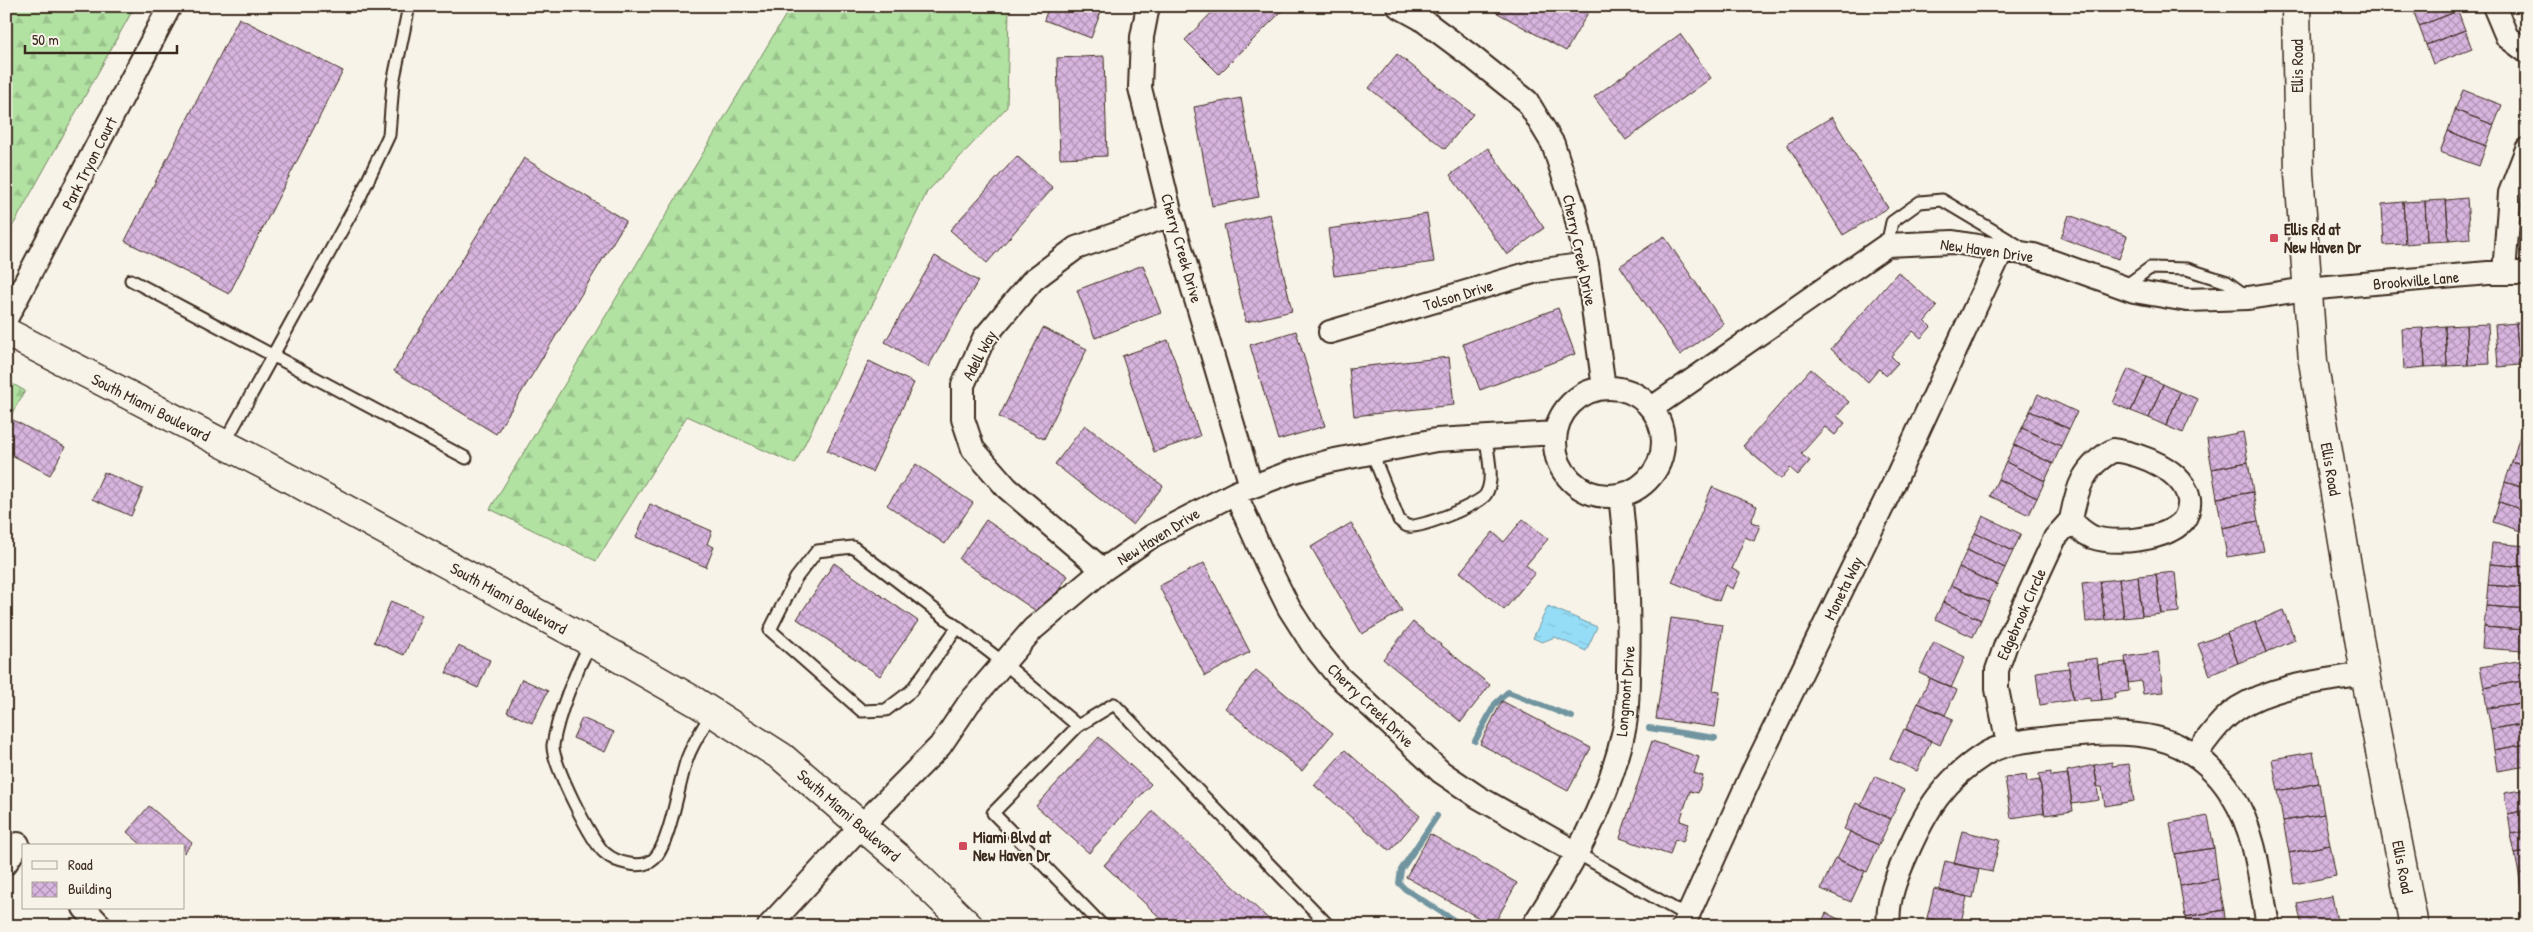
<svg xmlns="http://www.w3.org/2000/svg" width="2533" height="932" font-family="'Patrick Hand',sans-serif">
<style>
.forest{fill:url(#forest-firs);stroke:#768660}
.water{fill:url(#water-ripples);stroke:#7195a0}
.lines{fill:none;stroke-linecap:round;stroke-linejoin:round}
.stream{stroke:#7195a0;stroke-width:6}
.building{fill:url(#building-cross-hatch);stroke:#3b2a1e}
.service-casing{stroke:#3b2a1e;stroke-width:15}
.minor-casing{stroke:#3b2a1e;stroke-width:26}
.secondary-casing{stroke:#3b2a1e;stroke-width:31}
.primary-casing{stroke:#3b2a1e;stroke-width:31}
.service{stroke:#f7f3e8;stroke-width:11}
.minor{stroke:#f7f3e8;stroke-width:22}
.secondary{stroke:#f7f3e8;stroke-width:28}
.primary{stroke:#f7f3e8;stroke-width:28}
.poi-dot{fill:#d1495b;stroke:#f7f3e8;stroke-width:2}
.labels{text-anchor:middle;stroke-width:4;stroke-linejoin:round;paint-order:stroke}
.street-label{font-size:16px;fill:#3b2a1e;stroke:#f7f3e8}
.poi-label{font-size:16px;font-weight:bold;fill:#3b2a1e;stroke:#f7f3e8;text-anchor:start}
</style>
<defs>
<pattern id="forest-firs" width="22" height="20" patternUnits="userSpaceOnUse" patternTransform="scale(1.25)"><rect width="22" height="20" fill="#b1e2a2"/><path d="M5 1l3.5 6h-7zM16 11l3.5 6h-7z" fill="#99c28b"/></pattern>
<pattern id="water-ripples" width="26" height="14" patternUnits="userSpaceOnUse" patternTransform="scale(1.25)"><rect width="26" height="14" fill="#95ddf7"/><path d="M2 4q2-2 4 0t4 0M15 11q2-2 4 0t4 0" fill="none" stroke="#81bed3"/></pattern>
<pattern id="building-cross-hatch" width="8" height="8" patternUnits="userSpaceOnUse" patternTransform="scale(1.25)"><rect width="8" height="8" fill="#d8b5df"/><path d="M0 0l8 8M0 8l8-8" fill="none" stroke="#b093b4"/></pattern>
</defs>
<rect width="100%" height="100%" fill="#f7f3e8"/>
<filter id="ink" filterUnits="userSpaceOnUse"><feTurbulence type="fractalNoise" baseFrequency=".02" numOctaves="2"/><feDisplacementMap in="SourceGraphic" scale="10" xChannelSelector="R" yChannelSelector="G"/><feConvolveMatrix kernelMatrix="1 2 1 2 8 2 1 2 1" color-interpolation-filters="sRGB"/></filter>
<g filter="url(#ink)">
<path class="forest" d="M6 6H135L6 238Z
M791 6H1009L1007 107 927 192 795 464 687 416 596 561 490 509Z
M6 380 25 391 6 423Z"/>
<path class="water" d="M1548 606 1597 627 1586 651 1555 637 1542 642 1533 638Z"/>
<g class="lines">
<path class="stream" d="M1649 728 1715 738
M1475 741 1495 704 1508 692 1572 717
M1437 816 1401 870 1399 883 1405 889 1463 926"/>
</g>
<path class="building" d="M1049 6H1103L1091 38 1044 20Z
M1218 6H1287L1219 74 1185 40Z
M1485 6H1581L1589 11 1566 51Z
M2456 6 2458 11 2419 26 2412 7Z
M2458 11 2465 30 2426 45 2419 26Z
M239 18 343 71 229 294 125 241Z
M2465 30 2472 49 2433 64 2426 45Z
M1680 34 1711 78 1626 140 1594 97Z
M1397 54 1473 114 1445 149 1369 88Z
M1104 56 1107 156 1060 158 1057 58Z
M2463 90 2502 105 2494 125 2455 110Z
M1241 98 1259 197 1212 206 1194 107Z
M2455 110 2494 125 2486 146 2448 131Z
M1832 117 1888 208 1843 235 1787 144Z
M2448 131 2486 146 2479 166 2440 152Z
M1488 148 1544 228 1507 255 1450 175Z
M1017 156 1053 188 987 263 950 230Z
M524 158 626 221 496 434 394 371Z
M2467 198 2470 239 2449 241 2446 200Z
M2446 200 2449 241 2427 242 2425 201Z
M2425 201 2427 242 2406 244 2403 202Z
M2403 202 2406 244 2384 245 2382 204Z
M1270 214 1292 311 1246 322 1224 225Z
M1427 214 1434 262 1334 276 1328 229Z
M2069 215 2127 236 2119 259 2061 238Z
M1664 236 1724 324 1680 355 1620 266Z
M935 256 978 281 928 367 885 342Z
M1143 265 1161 313 1095 338 1077 290Z
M1898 272 1937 307 1925 321 1931 327 1921 338 1913 331 1891 356 1898 363 1886 376 1879 369 1868 382 1831 349Z
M1558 308 1575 354 1480 390 1463 344Z
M2516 323 2519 365 2498 367 2495 325Z
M2516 323H2527V365H2519Z
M2488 324 2490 364 2468 365 2466 325Z
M2466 325 2468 365 2447 366 2445 326Z
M2445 326 2447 366 2425 367 2423 328Z
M1043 328 1087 349 1044 439 999 417Z
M2423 328 2425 367 2404 369 2402 329Z
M1296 331 1325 426 1278 440 1250 345Z
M1168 340 1200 436 1154 452 1122 356Z
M1449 357 1454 405 1354 416 1349 368Z
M869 361 914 383 872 472 827 451Z
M1811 369 1849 402 1837 416 1845 423 1835 435 1825 427 1801 454 1810 461 1798 475 1790 468 1781 479 1743 446Z
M2128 369 2146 377 2131 411 2113 403Z
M2146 377 2163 384 2149 418 2131 411Z
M2163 384 2180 392 2166 426 2149 418Z
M2180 392 2198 399 2183 433 2166 426Z
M2038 394 2077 412 2069 429 2030 411Z
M2030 411 2069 429 2061 446 2022 428Z
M13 420 65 447 50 475 6 452V433Z
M2524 422 2527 423V445L2518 442Z
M1085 425 1163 486 1133 525 1055 464Z
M2022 428 2061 446 2053 464 2014 445Z
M2243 432 2248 462 2212 469 2207 439Z
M2518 442 2527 445V467L2512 462Z
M2014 445 2053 464 2045 481 2006 462Z
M2006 462 2045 481 2037 498 1998 479Z
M2248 462 2253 492 2217 498 2212 469Z
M2512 462 2527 467V489L2505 482Z
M916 464 973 503 945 544 887 505Z
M104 472 143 489 131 516 92 499Z
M1998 479 2037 498 2029 515 1990 496Z
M2505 482 2527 489V511L2499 502Z
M1712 487 1757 506 1751 522 1760 525 1754 541 1745 537 1732 569 1740 573 1733 589 1725 585 1719 601 1672 582Z
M2253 492 2258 521 2222 528 2217 498Z
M2499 502 2527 511V533L2493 522Z
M650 504 712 531 707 544 714 547 706 567 636 537Z
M1983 516 2021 534 2013 551 1975 533Z
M1523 519 1548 539 1526 565 1535 573 1504 610 1460 572 1493 532 1504 542Z
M986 520 1068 576 1042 615 959 559Z
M2258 521 2264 551 2227 557 2222 528Z
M1351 523 1402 611 1362 634 1311 547Z
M1975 533 2013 551 2005 568 1967 550Z
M2492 543 2527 546V567L2490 564Z
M1967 550 2005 568 1997 585 1959 567Z
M834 563 918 621 880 676 797 619Z
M1204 563 1250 652 1205 676 1159 586Z
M2490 564 2527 567V588L2488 585Z
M1959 567 1997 585 1989 602 1951 585Z
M2175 572 2179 612 2161 614 2156 574Z
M2156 574 2161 614 2142 616 2138 576Z
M2138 576 2142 616 2124 618 2119 579Z
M2119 579 2124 618 2105 620 2100 581Z
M2100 581 2105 620 2086 622 2082 583Z
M1951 585 1989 602 1981 620 1943 602Z
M2488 585 2527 588V609L2486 606Z
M391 601 422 615 404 655 374 642Z
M1943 602 1981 620 1973 637 1935 619Z
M2486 606 2527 609 2525 630 2484 627Z
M2283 610 2295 640 2267 652 2255 622Z
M1671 618 1723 625 1713 691 1720 692 1715 727 1656 719Z
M1413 622 1490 685 1461 722 1383 659Z
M2255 622 2267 652 2238 663 2227 633Z
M2484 627 2525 630 2523 651 2482 648Z
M2227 633 2238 663 2210 675 2198 644Z
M1934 642 1965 657 1951 688 1919 673Z
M458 646 490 660 478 688 446 673Z
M2158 652 2163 692 2143 694 2141 681 2128 683 2125 657Z
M2097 658 2102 700 2090 701V698L2073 700 2068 662Z
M2524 660 2527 680 2484 688 2480 667Z
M2126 662 2129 691 2114 693 2115 698 2102 700 2098 665Z
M2069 668 2073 700 2040 705 2036 672Z
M1256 670 1333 733 1302 771 1225 708Z
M1930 678 1957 690 1945 715 1918 703Z
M522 679 548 691 532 723 507 712Z
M2527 680V702L2487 708 2484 688Z
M1502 701 1591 748 1568 791 1480 744Z
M2527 702V723L2491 729 2487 708Z
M1918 703 1953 719 1940 745 1906 729Z
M582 718 614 732 605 752 573 738Z
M2527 723V744L2494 750 2491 729Z
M1904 729 1931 741 1917 771 1890 759Z
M1099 737 1151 784 1089 853 1036 806Z
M1652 741 1699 757 1694 773 1703 776 1698 793 1690 791 1680 821 1689 824 1683 842 1675 839 1670 855 1620 838Z
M2527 744V766L2497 771 2494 750Z
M1345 750 1420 816 1390 851 1314 785Z
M2313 752 2319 783 2278 791 2272 759Z
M2112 762V766L2129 764 2134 801 2105 806 2102 787H2098L2094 765Z
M2094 765 2099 800 2072 804 2067 771Z
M2051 772V776L2068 774 2073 811 2045 815 2039 774Z
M2026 775 2027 782 2040 780 2044 813 2011 818 2005 778Z
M1875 776 1904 790 1891 819 1861 805Z
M2319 783 2324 814 2283 821 2278 791Z
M2527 789V810L2508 814 2504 793Z
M1856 803 1891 819 1879 845 1844 829Z
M149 806 192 843 184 853V846H143L127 832Z
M2527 810V831L2511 834 2508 814Z
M1153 811 1276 926H1169L1104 865Z
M2324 814 2330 845 2289 853 2283 821Z
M2208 816 2214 848 2175 854 2170 823Z
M1962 831 2000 840 1992 872 1954 864Z
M2527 831V852L2515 854 2511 834Z
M1850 832 1879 845 1867 872 1837 859Z
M1430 834 1517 883 1493 926 1406 877Z
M2330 845 2336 876 2294 884 2289 853Z
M2214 848 2218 879 2180 886 2175 854Z
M2527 852V872L2519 874 2515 854Z
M1835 858 1865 871 1851 902 1821 889Z
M1945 861 1979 869 1973 898 1939 890Z
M2527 872V893L2522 894 2519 874Z
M2218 879 2224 910 2185 917 2180 886Z
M1934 889 1967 897 1960 926 1927 918Z
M2527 893V914H2526L2522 894Z
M2332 896 2338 926H2302L2297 903Z
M2224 910 2226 926H2186L2185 917Z
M1826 913 1853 926H1820Z
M1934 920 1959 926H1933Z
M222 921 227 926H217Z"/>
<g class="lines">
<defs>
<path id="service" d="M1887 245 1892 222 1920 202 1942 200 2019 246
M131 280 466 458
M2124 287 2150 268 2187 269 2227 282 2245 295
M224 444 360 197 389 135 393 83 409 6
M1372 453 1399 520C1401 521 1405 526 1408 526 1419 529 1481 504 1486 494 1495 479 1487 453 1486 437
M958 627 911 691 886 710 862 711 770 630 796 578 817 551 853 547 1004 663 1078 726 1114 704 1329 926
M591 642C576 671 558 713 553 745 551 761 592 843 605 853 616 863 642 870 654 859 670 844 679 781 687 759 693 742 704 727 712 712
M1078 726 993 813 1103 926
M1577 853 1687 916"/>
<path id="minor" d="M1148 6 1142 37 1140 88 1171 215 1251 486
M1398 6 1420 18 1471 56 1527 101 1553 144 1574 208 1587 264 1604 388
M2494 6 2507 37 2527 52
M2504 273 2510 193 2527 149
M6 319 170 6
M1330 332 1537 271 1587 264
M1555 442a54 54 0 1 1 108 0a54 54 0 1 1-108 0Z
M1652 408 1887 245 1953 242 2034 255 2134 291 2187 300 2248 298 2306 289 2488 273H2527
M2114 450C2140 454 2184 469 2189 500 2190 506 2187 516 2183 521 2166 540 2116 545 2092 537 2084 533 2077 527 2071 520 2077 488 2083 466 2114 450Z
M1235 493 1266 562 1289 608 1312 644 1337 675 1441 772 1478 797 1577 853
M1103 570 1007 488 973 449 963 419V385L984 338 1033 280 1076 248 1171 215
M2008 744 1997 689V670L2006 644 2055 538 2071 520
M2196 754C2208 738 2221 719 2238 708 2274 685 2324 681 2365 674
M6 863 18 844
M84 908 101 926
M769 926 862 825 940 746 969 703 1033 629 1103 570 1152 536 1235 493 1291 472 1330 461 1436 440 1556 433
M1533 926C1572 865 1609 802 1624 730 1628 711 1628 689 1628 669 1630 611 1627 553 1620 495
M1683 926 1751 776 1893 485 2002 250
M1889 926C1886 901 1897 875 1907 853 1926 810 1944 780 1985 754 2007 741 2034 740 2058 737 2129 730 2189 727 2232 795 2257 834 2260 882 2268 926"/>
<path id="secondary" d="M2296 6 2299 173 2313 361 2365 674 2414 926"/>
<path id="primary" d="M6 332 261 463 614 655 696 702 782 757 901 860 969 926"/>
</defs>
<use href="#service" class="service-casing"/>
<use href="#minor" class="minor-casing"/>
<use href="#secondary" class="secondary-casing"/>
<use href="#primary" class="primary-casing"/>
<use href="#service" class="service"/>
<use href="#minor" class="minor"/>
<use href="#secondary" class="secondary"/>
<use href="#primary" class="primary"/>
</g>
</g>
<g class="poi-dot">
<rect x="2269" y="233" width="10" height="10" rx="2.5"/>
<rect x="958" y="841" width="10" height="10" rx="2.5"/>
</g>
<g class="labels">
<g class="street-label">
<text transform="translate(2297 66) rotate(-90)" y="6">Ellis Road</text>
<text transform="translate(89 163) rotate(-63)" y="6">Park Tryon Court</text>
<text transform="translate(1182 248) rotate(74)" y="6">Cherry Creek Drive</text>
<text transform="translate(1580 250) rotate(78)" y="6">Cherry Creek Drive</text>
<text transform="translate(1987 250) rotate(8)" y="6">New Haven Drive</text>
<text transform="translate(2416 280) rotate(-5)" y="6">Brookville Lane</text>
<text transform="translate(1458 295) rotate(-17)" y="6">Tolson Drive</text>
<text transform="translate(979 355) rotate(-62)" y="6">Adell Way</text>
<text transform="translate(151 407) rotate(27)" y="6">South Miami Boulevard</text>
<text transform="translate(2331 469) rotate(80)" y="6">Ellis Road</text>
<text transform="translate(1158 536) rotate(-32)" y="6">New Haven Drive</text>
<text transform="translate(1843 588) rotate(-64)" y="6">Moneta Way</text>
<text transform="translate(509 598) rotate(29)" y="6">South Miami Boulevard</text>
<text transform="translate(2021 614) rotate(-66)" y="6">Edgebrook Circle</text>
<text transform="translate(1625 691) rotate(-85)" y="6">Longmont Drive</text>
<text transform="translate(1371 705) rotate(44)" y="6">Cherry Creek Drive</text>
<text transform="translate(849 815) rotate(41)" y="6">South Miami Boulevard</text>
<text transform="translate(2403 867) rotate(79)" y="6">Ellis Road</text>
</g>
<g class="poi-label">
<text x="2284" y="235">Ellis Rd at<tspan x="2284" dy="18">New Haven Dr</tspan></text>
<text x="973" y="843">Miami Blvd at<tspan x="973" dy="18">New Haven Dr</tspan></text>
</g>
</g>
<rect width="2533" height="932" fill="none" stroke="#f7f3e8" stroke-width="25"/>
<rect x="12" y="12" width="2508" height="907" fill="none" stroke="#3b2a1e" stroke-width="2" filter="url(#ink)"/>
<rect x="22" y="844" width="162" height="65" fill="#f7f3e8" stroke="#aca397"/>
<rect x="32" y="861" width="25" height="8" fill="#f7f3e8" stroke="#aca397"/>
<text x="68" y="870" font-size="15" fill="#3b2a1e">Road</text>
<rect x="32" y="882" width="25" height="15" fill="url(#building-cross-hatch)" stroke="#aca397"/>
<text x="68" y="894" font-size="15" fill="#3b2a1e">Building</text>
<path d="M25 45v8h152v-8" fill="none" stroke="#3b2a1e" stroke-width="2.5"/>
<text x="32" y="45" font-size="15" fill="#3b2a1e" stroke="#f7f3e8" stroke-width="4" paint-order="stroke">50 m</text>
</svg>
